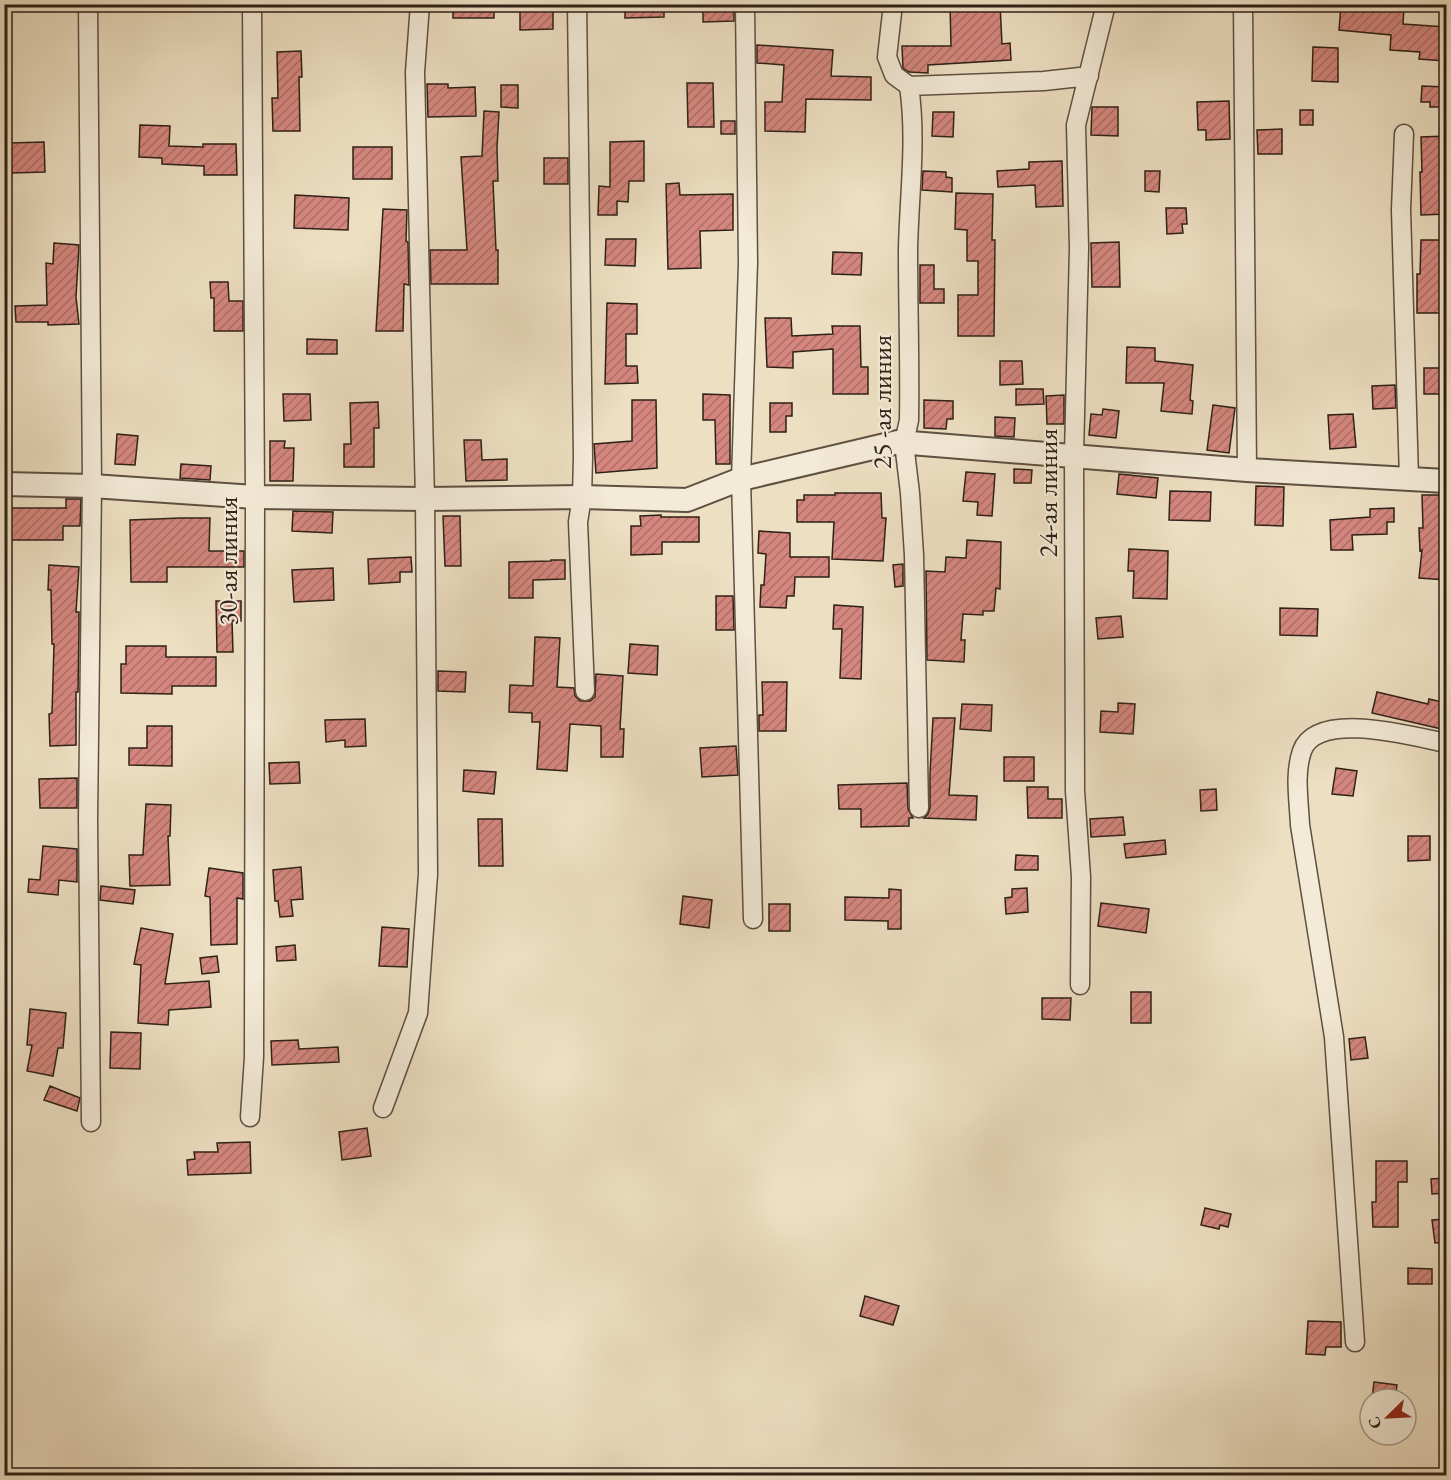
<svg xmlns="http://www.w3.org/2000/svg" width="1451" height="1480" font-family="'EB Garamond',serif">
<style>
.building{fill:url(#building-hatch);stroke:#2f2117;stroke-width:1.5}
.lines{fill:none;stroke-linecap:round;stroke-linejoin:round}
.minor-casing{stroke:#5e5042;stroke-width:21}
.tertiary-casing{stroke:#5e5042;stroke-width:26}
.minor{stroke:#f3ead7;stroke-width:18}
.tertiary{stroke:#f3ead7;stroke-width:22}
.labels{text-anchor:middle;stroke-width:4.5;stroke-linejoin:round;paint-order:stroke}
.street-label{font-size:27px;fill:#2f2117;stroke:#f3ead7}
</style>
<defs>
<pattern id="building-hatch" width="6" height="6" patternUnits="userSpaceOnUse" patternTransform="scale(1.5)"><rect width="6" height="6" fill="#d5877f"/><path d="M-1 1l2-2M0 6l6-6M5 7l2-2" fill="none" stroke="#ad6e67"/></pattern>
</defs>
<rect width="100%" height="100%" fill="#eddfc2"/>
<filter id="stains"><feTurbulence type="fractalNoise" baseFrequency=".00333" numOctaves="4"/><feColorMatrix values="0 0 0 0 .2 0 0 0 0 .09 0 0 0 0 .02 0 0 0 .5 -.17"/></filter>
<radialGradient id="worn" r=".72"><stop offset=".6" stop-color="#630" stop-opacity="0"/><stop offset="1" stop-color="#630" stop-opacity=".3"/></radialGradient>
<path class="building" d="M453 4H494V18H453Z
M520 4H553V29L520 30Z
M625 4H664V17L625 18Z
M703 4H734V21L703 22Z
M950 4H1000L1002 44 1010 43 1011 60 928 65V73L909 72 903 68 902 46H951Z
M1341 5 1404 8 1403 24 1446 27 1445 61 1419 59 1420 52 1390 50 1391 35 1339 30Z
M757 45 833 50 831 76 871 77V100L806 99 805 132 765 131V102H782L784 65 757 63Z
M1313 47 1338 48V82L1312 81Z
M301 51 302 77H299L300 131H273L272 98H278L277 52Z
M687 83H713L714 127H688Z
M427 84H448V88L475 87 476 116 428 117Z
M501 85H518V108L501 107Z
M1422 86 1446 87V107H1430V102H1421Z
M1229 101 1230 139 1206 140V130H1198L1197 102Z
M1092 107H1118V136L1091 135Z
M1300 110H1313V125H1300Z
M484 111 499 112 497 148 498 181H493L496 250H498V284H431L430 250H467L461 157 482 156Z
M933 112H954L953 137 932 136Z
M721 121H735V134H721Z
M140 125 170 126 169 146 203 147V144H236L237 175H204V166L162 164V158L139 157Z
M1282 129V154H1258L1257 130Z
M1446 136V163H1445L1446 214 1421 215 1420 172H1422L1421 137Z
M644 141V181H629L628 202 617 201V215H598L599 186 610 187V142Z
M44 142 45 172 11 173 10 143Z
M353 147H392V179H353Z
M544 158H568V184H544Z
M1062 161 1063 206 1036 207 1035 185 998 187 997 171 1029 169V162Z
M923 171 946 172V177L952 178V192L922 190Z
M1145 171H1160L1159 192 1145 191Z
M679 183 680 195 733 194V230L700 231 701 268 668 269 666 184Z
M956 193 993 194 992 240H995L994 336H958V295H978V261H967V230L955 229Z
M295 195 349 198 348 230 294 228Z
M1166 208H1186L1187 224H1182L1183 233 1167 234Z
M383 209 407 210 406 241 408 242 409 285 404 284 403 331H376Z
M606 239H636L635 266 605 265Z
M1421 240H1446V261H1440V313H1417V274H1420Z
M1119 242 1120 287H1092L1091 243Z
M54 243 79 245 76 297 79 324 48 325V322H16L15 306 47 305 46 263 53 264Z
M833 252 862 253 861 275 832 274Z
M920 265H934V289H944V303H920Z
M210 282H228L229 301H243V331H214V298H211Z
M607 303 637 304V334H626V366H637L638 383 605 384Z
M765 318H791L792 336 833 334 832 326H860L861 367H868V394H833V349L793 352V368L767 367Z
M307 339 337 340V354H307Z
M1127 347 1155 348V361L1193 365 1190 400 1193 401 1192 414 1161 411 1164 383H1126Z
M1000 361H1022L1023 384 1000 385Z
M1424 368H1446V394H1424Z
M1395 385 1396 408 1373 409 1372 386Z
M1016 389H1043L1044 404 1016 405Z
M283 394H310L311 420 284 421Z
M703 394 730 395V464H716L715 420H703Z
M1064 395V424H1047L1046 396Z
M632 400H656L657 468 596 473 594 444 632 441Z
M924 400 953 401V419H947L946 429 924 428Z
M378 402 379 428H374V467H344V444H351L350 403Z
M770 403H792V416H786V432H770Z
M1213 405 1235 408 1229 453 1207 450Z
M1103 409 1119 411 1116 438 1089 435 1091 414 1102 415Z
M1353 414 1356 447 1330 449 1328 415Z
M995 417 1015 418 1014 437 995 436Z
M117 434 138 436 135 465 115 464Z
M464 440H481L482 460 507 459V480L466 481Z
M270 441H285L284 448H294L293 481H270Z
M181 464 211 466 210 480 180 478Z
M1014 469 1032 470 1031 483H1014Z
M966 472 995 474 992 516 977 515 978 502 963 501Z
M1119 474 1158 478 1156 498 1117 494Z
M1256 486 1284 487 1283 526 1255 525Z
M1170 491 1211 492 1210 521 1169 520Z
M835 493H881L882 518H886L883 561 832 559 834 522H797V500H804V495H835Z
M1422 495H1440L1441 528H1446V580L1419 578 1422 550 1420 551 1419 528H1423Z
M66 499H81L80 526H63V540H11V508H66Z
M1394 508V522H1387V534L1352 535 1353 550H1331L1330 520 1370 517V509Z
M293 511 333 512 332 533 292 531Z
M661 515V517H699V542H662V554L631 555V526H641L640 516Z
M443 516H460L461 566H445Z
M181 518H210L209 551H244V567H167V582H131L130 520Z
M759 531 790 533V557H829V577H795L794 596H787L786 608 760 607 761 585H764L766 554 758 553Z
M967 540 1001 542 1000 589 996 588 994 611H983V615L963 614 961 640H965L964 662 927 660 926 571 945 572 946 557 966 558Z
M1129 549 1168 551 1167 599 1133 598 1134 571H1128Z
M411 557 412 572H400V582L369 584 368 559Z
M551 560H565V579L533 580V598H509V562L551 561Z
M903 564V586L895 587 893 565Z
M49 565 79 567 76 612H79V630L78 692H76V745L50 746 49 714 52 713 54 644H52L51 590H48Z
M333 568 334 600 294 602 292 570Z
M716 596H733L734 630H716Z
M216 601H241V621H232L233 652H217Z
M834 605 863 607 861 679 840 678 842 629H833Z
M1280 608 1318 609 1317 636 1280 635Z
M1121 616 1123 637 1098 639 1096 618Z
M535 637 560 638 557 687 574 688 575 696 580 701H590L595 697 596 674 623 676 620 729H624L623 757H601V726L570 724 567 771 537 769 540 722H532V713L509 712 510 685 533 686Z
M630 644 658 646 657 675 628 673Z
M126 646H166V657H216V686H172V694L121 693V664H126Z
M438 671 466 672 465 692 438 691Z
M762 682H787L786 731H759V715H763Z
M1377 692 1428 704 1429 699 1446 703V730L1372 713Z
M1118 703 1135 704 1133 734 1100 732 1101 711 1118 712Z
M962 704 992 705 991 731 960 729Z
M933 718H955L949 795 977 796 976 820 924 818 928 814 930 808V774Z
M365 719 366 746 345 747V740L326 742 325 720Z
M147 726H172V766L129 765V748H147Z
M736 746 738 775 702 777 700 748Z
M1004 757H1034V781H1004Z
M299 762 300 783 270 784 269 763Z
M1336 768 1357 771 1353 796 1332 794Z
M464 770 496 772 494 794 463 791Z
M77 778V808H40L39 779Z
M907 783 908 809 913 818H909V826L861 827V809H839L838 785Z
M1027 787H1048V799H1062V818H1028Z
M1216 789 1217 810 1201 811 1200 790Z
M146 804 171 805 170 836H168L170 885 130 886 129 855H143Z
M1123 817 1125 835 1091 837 1090 819Z
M478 819H502L503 866H479Z
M1408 836H1430V860L1408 861Z
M1165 840 1166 854 1126 858 1124 844Z
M43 846 77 849V882L59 880 58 895 28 892 29 879 40 880Z
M1016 855 1038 856V870H1015Z
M301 867 303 899 291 900 293 916 280 917 278 901H275L273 870Z
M209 868 243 873V899L237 898V944L211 945 210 897 205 896Z
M101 886 135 890 133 904 100 900Z
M1027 888 1028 912 1006 914 1005 898 1012 897V889Z
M889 889 901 890V929H888V921L845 920V897L889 898Z
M683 896 712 900 709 928 680 924Z
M1101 903 1149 909 1146 933 1098 926Z
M769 904H790V931H769Z
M382 927 409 929 407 967 379 966Z
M141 928 173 934 165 984 209 981 211 1007 169 1010 168 1025 138 1023 141 965 134 964Z
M295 945 296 960 277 961 276 947Z
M217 956 219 972 202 974 200 958Z
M1131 992H1151V1023H1131Z
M1042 998H1071L1070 1020 1042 1019Z
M30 1009 66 1013 63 1048H58L53 1076 27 1071 32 1045H27Z
M111 1032 141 1033 140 1069 110 1068Z
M1365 1037 1368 1058 1351 1060 1349 1039Z
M298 1040 299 1049 338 1047 339 1062 272 1065 271 1041Z
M50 1086 80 1098 77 1111 44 1100Z
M367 1128 371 1156 342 1160 339 1132Z
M250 1142 251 1173 188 1175 187 1160 195 1159 194 1152H218L217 1143Z
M1376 1161H1407V1182H1398V1227H1373L1372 1202H1376Z
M1446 1178V1193L1432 1194 1431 1179Z
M1205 1208 1231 1214 1228 1227 1220 1225 1219 1229 1201 1225Z
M1446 1219V1242L1435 1243 1432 1220Z
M1408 1268 1432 1269V1284H1408Z
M865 1296 899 1306 893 1325 860 1316Z
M1308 1321 1341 1322V1347H1326L1325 1355 1306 1354Z
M1374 1382 1397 1385 1395 1399H1372Z"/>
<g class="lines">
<defs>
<path id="minor" d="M88 4 92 486 88 819 91 1122
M577 4 583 457 582 497 578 522 585 691
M745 4 748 263 741 479 753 919
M893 4 887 57 894 75 909 86C917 140 909 196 908 250 908 307 910 363 909 420L904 443 910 493 914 555 919 808
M1243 4 1247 470
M909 86 1044 81 1089 76
M1404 134 1401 210 1409 478
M1080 985 1081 877 1075 791 1074 455 1079 248 1076 125 1106 4
M383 1108 418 1013 428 874 425 499 415 72 420 4
M250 1117 254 1057 255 497 252 4
M1355 1342 1334 1037 1300 825C1299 801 1294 774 1302 751 1317 709 1415 737 1446 743"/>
<path id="tertiary" d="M4 484 92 486 255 497 425 499 582 497 687 500 741 479 898 442 1247 470 1446 481"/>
</defs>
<use href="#minor" class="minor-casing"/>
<use href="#tertiary" class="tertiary-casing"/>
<use href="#minor" class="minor"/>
<use href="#tertiary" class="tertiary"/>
</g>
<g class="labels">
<g class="street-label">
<text transform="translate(882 402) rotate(-90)" y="9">25 -ая линия</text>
<text transform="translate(1048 493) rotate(-90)" y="9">24-ая линия</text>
<text transform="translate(228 561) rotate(-90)" y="9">30-ая линия</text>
</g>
</g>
<rect width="1451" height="1480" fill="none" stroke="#eddfc2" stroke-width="24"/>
<rect x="6" y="6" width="1439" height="1468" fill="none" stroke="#2f2117" stroke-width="3"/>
<rect x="12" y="12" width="1427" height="1456" fill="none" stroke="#2f2117" stroke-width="1.5"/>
<g transform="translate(1388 1417) rotate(246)"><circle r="28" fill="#f3ead7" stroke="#a59a8a" stroke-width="1.5"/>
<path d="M0-4.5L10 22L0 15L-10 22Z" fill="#8f2418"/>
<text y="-9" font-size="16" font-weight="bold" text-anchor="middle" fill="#2f2117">С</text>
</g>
<rect width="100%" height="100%" filter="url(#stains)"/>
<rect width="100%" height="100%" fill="url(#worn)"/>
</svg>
